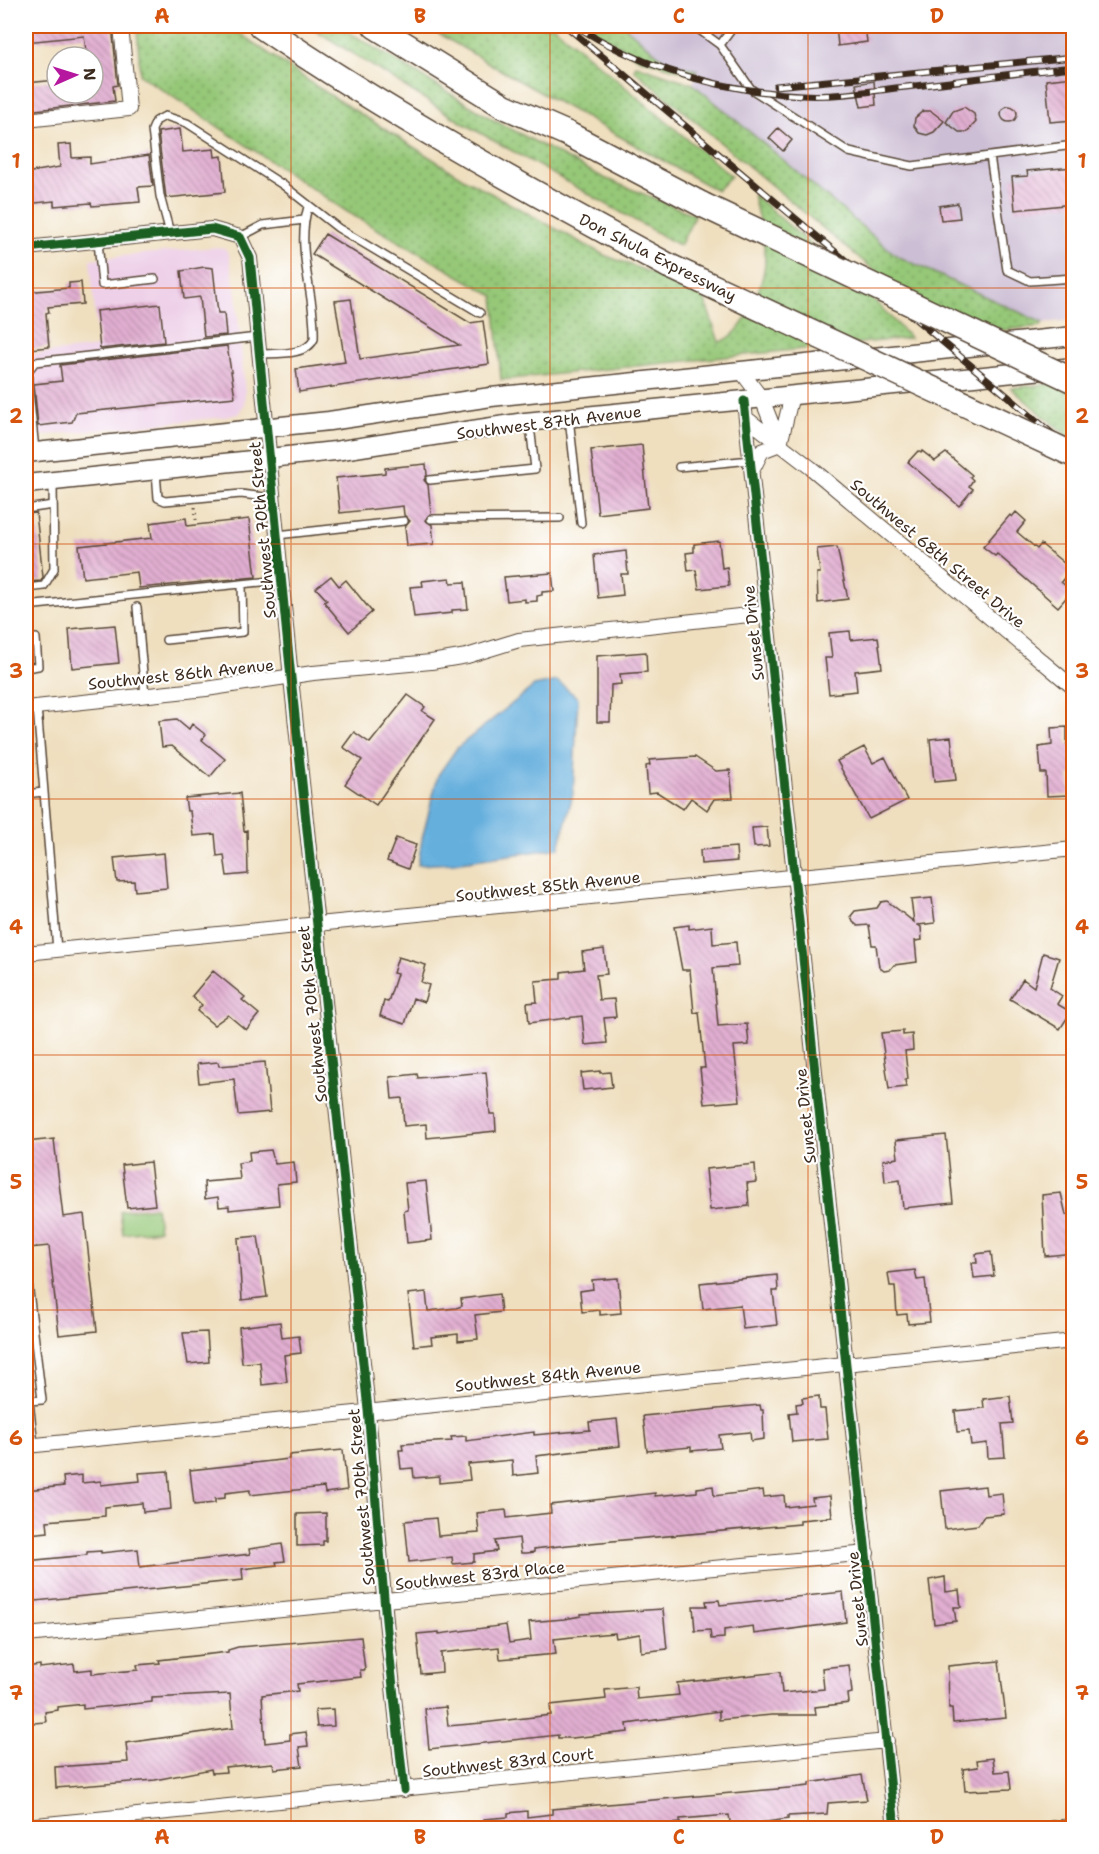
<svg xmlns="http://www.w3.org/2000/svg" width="1099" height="1854" font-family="'Shantell Sans',sans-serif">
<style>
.built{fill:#eed0e8}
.industrial{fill:#ccbed4}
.grass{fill:url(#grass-dots);stroke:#68794b;stroke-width:1.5}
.garden{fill:#96c878;stroke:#68794b;stroke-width:1.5}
.water{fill:#65afdd;stroke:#506c7e;stroke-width:1.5}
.building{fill:url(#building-back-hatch)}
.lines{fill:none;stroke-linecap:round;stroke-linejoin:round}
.service-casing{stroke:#564536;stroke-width:10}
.minor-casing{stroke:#564536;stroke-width:16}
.secondary-casing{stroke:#564536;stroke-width:21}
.motorway-casing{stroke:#564536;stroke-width:27}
.path{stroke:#564536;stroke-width:3;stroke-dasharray:1.5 4.5;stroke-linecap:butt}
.service{stroke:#fff;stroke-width:7}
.minor{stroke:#fff;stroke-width:14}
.secondary{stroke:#fff;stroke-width:18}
.motorway{stroke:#fff;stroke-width:24}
.rail-casing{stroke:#3b2a1e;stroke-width:7}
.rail{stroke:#fff;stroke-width:4.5;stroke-dasharray:14;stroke-linecap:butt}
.motorway-bridge-casing{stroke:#564536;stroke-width:27;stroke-linecap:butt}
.motorway-bridge{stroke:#fff;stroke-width:24}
.cycleway-casing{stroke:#fff;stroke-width:13}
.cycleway{stroke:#1b5e20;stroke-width:9}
.grid{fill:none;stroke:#d7540e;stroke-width:1.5;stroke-opacity:0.55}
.labels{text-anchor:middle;stroke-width:4.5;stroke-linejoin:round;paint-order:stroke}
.street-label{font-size:16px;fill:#3b2a1e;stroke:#fff}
.neatline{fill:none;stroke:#d7540e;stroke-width:2}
.grid-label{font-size:20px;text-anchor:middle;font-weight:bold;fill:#d7540e}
</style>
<defs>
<pattern id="grass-dots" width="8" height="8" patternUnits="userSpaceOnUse" patternTransform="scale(1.5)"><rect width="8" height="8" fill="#96c878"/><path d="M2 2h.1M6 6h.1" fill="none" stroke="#7ca362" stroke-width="1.8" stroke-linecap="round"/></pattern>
<pattern id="building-back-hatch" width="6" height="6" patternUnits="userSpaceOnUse" patternTransform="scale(1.5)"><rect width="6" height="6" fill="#e2afd2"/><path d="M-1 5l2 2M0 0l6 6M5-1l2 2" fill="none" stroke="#b88faa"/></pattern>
</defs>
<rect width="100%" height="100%" fill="#fff"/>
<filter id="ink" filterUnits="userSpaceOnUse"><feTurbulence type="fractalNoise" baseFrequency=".0167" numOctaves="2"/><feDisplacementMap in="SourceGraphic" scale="12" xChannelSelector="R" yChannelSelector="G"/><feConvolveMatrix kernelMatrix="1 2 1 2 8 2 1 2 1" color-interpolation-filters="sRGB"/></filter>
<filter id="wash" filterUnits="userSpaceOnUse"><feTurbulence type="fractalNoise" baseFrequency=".008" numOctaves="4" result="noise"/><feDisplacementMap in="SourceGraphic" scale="24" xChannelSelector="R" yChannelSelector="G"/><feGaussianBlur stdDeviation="1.35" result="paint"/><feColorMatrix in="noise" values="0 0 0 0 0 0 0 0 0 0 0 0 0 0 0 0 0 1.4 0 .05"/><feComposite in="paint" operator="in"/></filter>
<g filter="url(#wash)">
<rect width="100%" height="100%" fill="#efdfbf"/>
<path class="built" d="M217 247 225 248 229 255 236 294 245 392 244 405 238 414 225 417 26 437V355L98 347 90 259Z"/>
<path class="industrial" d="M624 26H1073V320L1043 323 897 256 693 84 697 70 668 63Z"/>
<path class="grass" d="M137 26H229L319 88 463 178 604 255 702 292 719 342C744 337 765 283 765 260 765 238 757 215 753 194L875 301 910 338 501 380 494 296 349 213 140 75Z
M309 26H339L492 119 604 178 695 215 680 246 461 122Z
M425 26H553L731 176 717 190 707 185 518 80Z
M586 26H624L668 63 697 70 693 74 640 59Z
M636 65 693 84 897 256 1043 323 1041 326 956 335C846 250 741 159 634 70Z
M1073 381V441L1011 388Z"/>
<path class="garden" d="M156 1207 159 1230 123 1234 120 1211Z"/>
<path class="water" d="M557 681 578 698 573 794 559 848 454 863 418 865 422 839 438 775 457 748 534 686Z"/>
<g id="blocks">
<path class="building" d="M26 26H112L118 85 113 86 115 101 26 111V83L57 80V93H93V57H87L84 36 26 42Z
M836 26H865L867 42 838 46Z
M1074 77V120L1050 122 1046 80Z
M874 81 876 105 861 107 856 84Z
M1001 114a8 8 0 1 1 16 0a8 8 0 1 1-16 0Z
M964 107 974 114 976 122 967 132H959L946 122 953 111Z
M923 111H931L944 121 934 132 927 135 919 133 914 126 915 118Z
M778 128 792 140 783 151 769 138Z
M180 129 183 152 214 149 215 157 222 156 225 192 166 198 158 132Z
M71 144 72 158 90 157V164L149 155 153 186 138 187 140 202 92 206 91 203 54 206V201L26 204V173L60 167 58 145Z
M1074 167V204L1015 210 1012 177 1028 176 1027 171Z
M958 203 960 218 941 220 939 206Z
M325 234 470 323 483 321 489 364 299 392 296 369 345 362 335 301 351 299 360 359 459 345 312 254Z
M204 267 213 268 218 313H224L226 335 204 337 200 297 184 299 181 271Z
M81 282 83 304 48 307 49 312 46 313 49 347 30 349 26 292 69 288V283Z
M160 304 164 342 100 349 96 311Z
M227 346 235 397 76 413 72 422 38 426 34 384 62 381 60 365Z
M642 445 648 508 598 514 591 450Z
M918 451 921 453 922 451 935 461 946 453 972 475 970 477 973 480 969 486 973 489 959 506 908 462Z
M426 464 427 475 424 480 428 485 431 513 425 520 432 525 434 544 407 546 405 527 410 521 404 515 403 506 340 513 336 478 385 473V468Z
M1016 512 1026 521 1017 532 1037 549 1041 544 1071 569 1061 582 1072 591 1058 607 997 554 995 556 983 547 1010 515 1012 517Z
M36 513 43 577 41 581 26 582V514Z
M186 518 187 526 249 519 256 577 139 588 137 572 83 578 79 546 152 538 150 523Z
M719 541 722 568 727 567 729 586 699 589 696 570 688 571 686 553 694 552V544Z
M837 547 848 599 818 603 817 573H820L817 549Z
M626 551 628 574H621L623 595 598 598 594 555Z
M552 573 554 591 542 592V595L537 596V601L525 602V599L507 601 504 577Z
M331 576 339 586 346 580 372 612 349 632 324 602 327 600 316 588Z
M450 578 451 583 465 582 468 609 452 610V613L414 617 410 587 423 586 422 581Z
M115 625 119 663 72 668 69 629Z
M850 631 851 640 878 637 882 668 855 671 857 691 829 694 825 658H832L829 633Z
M646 652 647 672 620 674 621 684 611 685 610 722H597V656Z
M408 695 425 707 422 711 435 719 376 805 345 784 362 760 343 747 354 732 370 743Z
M177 719 189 729 192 724 206 735 202 740 225 759 210 777 172 746 162 747 159 721Z
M1067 727V744H1073L1074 751 1072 775H1069L1070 795 1047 796 1046 773H1041L1039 747 1052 745 1051 728Z
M951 737 956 780 934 782 930 739Z
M864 747 873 763 885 757 907 800 869 819 837 761Z
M695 757 716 771 730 770 733 798 714 799 707 810 691 798 683 809 657 792 648 793 646 766 650 765 649 760Z
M240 793 244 831 247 830 248 874 227 876 224 855 217 856 215 834 193 836 190 811H187L185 798Z
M767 827 769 846 754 847 752 828Z
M396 838 416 845 408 869 387 861Z
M736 847 737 861 701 864 700 850Z
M164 853 167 888 135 891 134 881 117 882 114 858Z
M932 898 935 923 918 925 921 927 922 940 915 941 917 962 894 965 890 970 884 971 879 967 876 945H872L869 925 858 926 853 922 851 916 855 911 877 908 881 902 887 901 914 922 911 900Z
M689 925V929L712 926 713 944 736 942 738 966 713 968 718 1026 747 1024 749 1045 734 1046 740 1101 704 1104 700 1068H705L699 1012 694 1013 690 970H682L674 927Z
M604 949 607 974 596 975 599 1000 614 999 616 1017 604 1018 607 1043 585 1045 582 1016 529 1023 527 1003 537 1002 535 981 561 979V972L584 969 582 952Z
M1043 953 1059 958 1050 988 1062 996 1057 1004 1071 1012 1060 1029 1010 999 1023 979 1034 987Z
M398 957 426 965 421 982 429 985 424 1002 413 998 405 1024 380 1016 384 1001 388 1002 397 974 393 973Z
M213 971 245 997 242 1000 259 1014 246 1030 228 1015 214 1025 197 1011 202 1005 192 996Z
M903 1031V1035L912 1034 913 1050 905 1051 908 1079H905L906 1087 889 1089 881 1033Z
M218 1062 219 1066 265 1062 270 1112 238 1115 234 1079 199 1083 197 1064Z
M600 1071V1073L610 1072 612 1087 583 1090 581 1073Z
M486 1072 490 1114H495L496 1131 427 1138 426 1124 404 1126 402 1098 392 1099 390 1077 417 1074 418 1078Z
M946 1135 953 1203 903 1208 900 1180 885 1182 883 1160 898 1158 896 1140Z
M54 1139 63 1217 84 1214 97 1331 59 1335 49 1246 29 1248 26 1219V1142Z
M271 1150 275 1164 294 1162 296 1182 277 1184 279 1205 229 1210V1206L219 1207 218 1197 205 1199 204 1182 240 1179 238 1163 250 1161 249 1152Z
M150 1162 155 1205 127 1208 122 1165Z
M755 1164 756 1182 747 1183 749 1206 710 1210 706 1169Z
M426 1181 432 1240 407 1243 404 1211 408 1210 405 1183Z
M1061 1193 1066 1215 1074 1214V1253L1045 1256 1042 1195Z
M258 1236 267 1297 242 1300 238 1238Z
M991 1252 994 1276 974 1278 972 1263H977L976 1254Z
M915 1270 917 1280 925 1279 930 1322 908 1324 907 1314 897 1315 895 1286H890L888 1273Z
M777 1275 778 1291H773L777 1325 743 1329 740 1305 703 1309 700 1283Z
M618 1278 621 1313 600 1315V1310L582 1312 580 1291 593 1289 592 1280Z
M426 1292 428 1311 456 1308 462 1306 461 1299 499 1294 501 1312 475 1315 478 1339 458 1341V1334L431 1337 432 1344 414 1346 408 1294Z
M280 1322 282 1338 299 1336 301 1353 284 1355 287 1382 262 1385 260 1362 242 1363 239 1327Z
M207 1332 209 1362 188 1364 183 1333Z
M819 1396 820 1409H825L828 1439 792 1442 789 1413 797 1412 796 1404 803 1403 802 1398Z
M1010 1396 1013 1423 1002 1424 1005 1457 988 1458 987 1443 971 1445 969 1431 957 1432 955 1411 984 1408 983 1399Z
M760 1405 761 1410H763L764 1439 751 1441 750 1432 719 1435 721 1448 691 1451V1447L647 1451 643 1416Z
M617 1419 620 1446 536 1456 538 1473 513 1476 512 1460 468 1464 470 1480 439 1483V1476L414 1478 413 1468 401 1469 399 1450H403L402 1444 452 1441 451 1437 466 1436V1441L534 1432V1435L590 1430 589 1422Z
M343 1450 347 1490 325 1493 324 1487 250 1495V1490L225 1493V1498L215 1499V1503L194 1505 190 1470 289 1459V1455Z
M168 1471 171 1509 143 1512 142 1503 105 1507V1516L47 1521 48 1532 29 1534 26 1523V1490L64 1486 63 1477 82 1475V1483L101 1481V1485L140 1481 139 1473Z
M713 1486 714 1496 763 1490 764 1497 784 1495 785 1507 813 1504 812 1498 830 1496 832 1517 800 1520V1524L568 1545 534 1549V1552L527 1553H521L519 1538 495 1541 497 1551 474 1554V1562L453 1564 452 1557 409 1562 405 1521 436 1518 438 1536 479 1533 477 1513 506 1510 507 1518 551 1513 550 1505 655 1493V1496L697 1492V1488Z
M985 1486 986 1495 1002 1493 1004 1514 984 1516 978 1525 945 1529 941 1491Z
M326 1513V1541H323V1545L297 1546V1514Z
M282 1544 285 1561 276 1562 277 1565 242 1569 243 1580 26 1602V1561L87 1555V1552L101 1551V1553L138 1549 140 1567 250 1554 249 1549Z
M945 1577 946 1592 959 1590 961 1607H954L956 1621 934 1624 929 1580Z
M843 1592 846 1622 754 1634 753 1626 724 1630V1638L711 1639 710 1630 695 1631 693 1606H707L706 1601 719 1600 720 1605Z
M663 1609 667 1649 641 1652 640 1634 616 1638 615 1633 602 1634 554 1639 556 1654 500 1659 499 1647 441 1653 442 1672 421 1674 417 1634 439 1632V1634L506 1625 509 1643 531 1640 529 1622 564 1619 581 1616V1614Z
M361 1637 365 1670H360L361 1677 297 1684 298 1691 262 1695 265 1743 290 1740V1734L306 1732 308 1746 299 1747 302 1766 274 1769 273 1763 225 1767 226 1772 212 1773 211 1769 155 1780 56 1788 55 1767 128 1762 126 1743 233 1728 230 1694 152 1698V1702L83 1709V1704L58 1707V1710L45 1712 46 1722 33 1723 31 1709 26 1710V1667L40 1665V1668L74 1664 75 1671 92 1669V1674L114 1672 138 1670 137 1665 160 1663 159 1660 228 1652V1650L238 1647Z
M999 1661 1006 1718 953 1723 952 1708H949L948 1666Z
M849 1665 852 1693 848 1694 849 1703 815 1707 816 1715H772L719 1720V1711L627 1724 628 1732 572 1738H558V1735L429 1749 425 1709 446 1707 448 1726 482 1723 551 1715 550 1705 606 1699 605 1690 636 1687 637 1699 679 1695 677 1683 780 1672 782 1693 824 1689 822 1668Z
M333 1709 334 1726 317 1727 315 1710Z
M993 1758 995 1772 1009 1771 1011 1789 965 1791 963 1769 978 1767 977 1760Z
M862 1775 867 1800 828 1803 827 1814 788 1816V1819L760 1823V1828H731L729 1815 680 1819V1823L652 1826V1828H484V1819L508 1817V1813L527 1811V1817L552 1814V1809L800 1787 809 1786V1783Z"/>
</g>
</g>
<g filter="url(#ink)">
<use href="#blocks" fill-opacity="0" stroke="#564536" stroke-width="1.5"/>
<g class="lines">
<defs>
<path id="service" d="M694 26 720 45 751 89 849 152 912 166 990 156
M720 45 734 26
M1074 145 990 156 1007 270 1030 281 1074 278
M170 233 160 196 152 130 156 121 165 116 187 123 283 185 338 228 480 313
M240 237 263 225 304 220
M98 241 102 285 155 279
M260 354C276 353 307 356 314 339 316 295 295 251 308 207
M569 418 581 523
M35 450 28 382V371L35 362 258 337
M679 467 751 460
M156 472 158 498 165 501 241 494 273 498
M430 480 535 469 531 434 526 424
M26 509 53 505
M431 519 560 518
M277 535 404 521
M26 588 44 586 54 569 53 484
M26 606 281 580
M137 607 145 695
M26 639 36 638 38 666 26 668
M166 640 243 632 242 584
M37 707 57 950
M26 794 43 792
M26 942 34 952
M26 1266 42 1400 29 1401 34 1445"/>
<path id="minor" d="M26 120 129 109 121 26
M26 248 212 229 240 237 250 258 291 678 368 1410 386 1621 404 1790
M741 371 762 399 779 442
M744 401 895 1828
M746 418 811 468 1074 688
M780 444 792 395
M753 469 762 451 780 444
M26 708 206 689 313 673 431 662 467 656 519 640 767 613
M26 953 1074 849
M26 1446 1074 1341
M26 1635 867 1553
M26 1826 887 1741
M1053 1828 1074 1826"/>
<path id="secondary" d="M26 453 329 421 491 397 1074 336
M26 484 335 451 525 422 1074 367"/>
<path id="motorway" d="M261 26C391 115 530 191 669 266
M375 26 504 106 568 134 703 205"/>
</defs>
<use href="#service" class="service-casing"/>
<use href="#minor" class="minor-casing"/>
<use href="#secondary" class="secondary-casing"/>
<use href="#motorway" class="motorway-casing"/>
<path class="path" d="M195 507 196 520"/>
<use href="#service" class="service"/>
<use href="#minor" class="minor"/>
<use href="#secondary" class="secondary"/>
<use href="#motorway" class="motorway"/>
<defs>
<path id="rail" d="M566 26 1074 452
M576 26C644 69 720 91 801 95 832 97 865 92 896 88 955 82 1014 73 1074 67
M776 86 1074 57"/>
</defs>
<use href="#rail" class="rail-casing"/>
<use href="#rail" class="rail"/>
<defs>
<path id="motorway-bridge" d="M703 205 1074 381
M669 266 1074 455"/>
</defs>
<use href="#motorway-bridge" class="motorway-bridge-casing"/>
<use href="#motorway-bridge" class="motorway-bridge"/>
<defs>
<path id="cycleway" d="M26 248 212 229 240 237 250 258 291 678 368 1410 386 1621 404 1790
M744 401 895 1828"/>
</defs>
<use href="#cycleway" class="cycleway-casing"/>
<use href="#cycleway" class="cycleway"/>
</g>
</g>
<path class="grid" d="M291 26V1828M550 26V1828M808 26V1828M26 288H1074M26 544H1074M26 799H1074M26 1055H1074M26 1310H1074M26 1566H1074"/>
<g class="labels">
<g class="street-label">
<text transform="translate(658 257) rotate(27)" y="6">Don Shula Expressway</text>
<text transform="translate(549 422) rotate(-7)" y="6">Southwest 87th Avenue</text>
<text transform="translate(262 530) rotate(-95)" y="6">Southwest 70th Street</text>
<text transform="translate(938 553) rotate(40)" y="6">Southwest 68th Street Drive</text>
<text transform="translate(753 633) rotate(-96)" y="6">Sunset Drive</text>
<text transform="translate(181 674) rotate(-6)" y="6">Southwest 86th Avenue</text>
<text transform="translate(548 886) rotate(-6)" y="6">Southwest 85th Avenue</text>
<text transform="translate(312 1014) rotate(-96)" y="6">Southwest 70th Street</text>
<text transform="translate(805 1116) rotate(-96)" y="6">Sunset Drive</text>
<text transform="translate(548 1376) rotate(-6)" y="6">Southwest 84th Avenue</text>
<text transform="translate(361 1497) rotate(-95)" y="6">Southwest 70th Street</text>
<text transform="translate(480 1575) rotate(-6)" y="6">Southwest 83rd Place</text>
<text transform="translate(857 1599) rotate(-96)" y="6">Sunset Drive</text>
<text transform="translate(508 1762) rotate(-6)" y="6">Southwest 83rd Court</text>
</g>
</g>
<rect width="1099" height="1854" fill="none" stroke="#fff" stroke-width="66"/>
<g transform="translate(75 75) rotate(87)"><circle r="28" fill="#ffffff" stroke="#b1aaa5" stroke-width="1.5"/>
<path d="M0-4.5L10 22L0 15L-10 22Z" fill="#b5179e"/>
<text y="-9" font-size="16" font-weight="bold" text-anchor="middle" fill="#3b2a1e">N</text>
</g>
<rect x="33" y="33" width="1033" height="1788" class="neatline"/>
<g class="grid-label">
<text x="162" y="23">A</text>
<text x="420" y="23">B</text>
<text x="679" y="23">C</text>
<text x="937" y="23">D</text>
<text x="16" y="168">1</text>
<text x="1082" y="168">1</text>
<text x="16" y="423">2</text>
<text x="1082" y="423">2</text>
<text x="16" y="678">3</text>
<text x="1082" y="678">3</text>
<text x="16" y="934">4</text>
<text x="1082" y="934">4</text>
<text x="16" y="1189">5</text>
<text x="1082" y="1189">5</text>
<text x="16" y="1445">6</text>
<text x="1082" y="1445">6</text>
<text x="16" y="1700">7</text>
<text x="1082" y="1700">7</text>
<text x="162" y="1844">A</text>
<text x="420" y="1844">B</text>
<text x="679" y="1844">C</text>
<text x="937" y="1844">D</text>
</g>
</svg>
